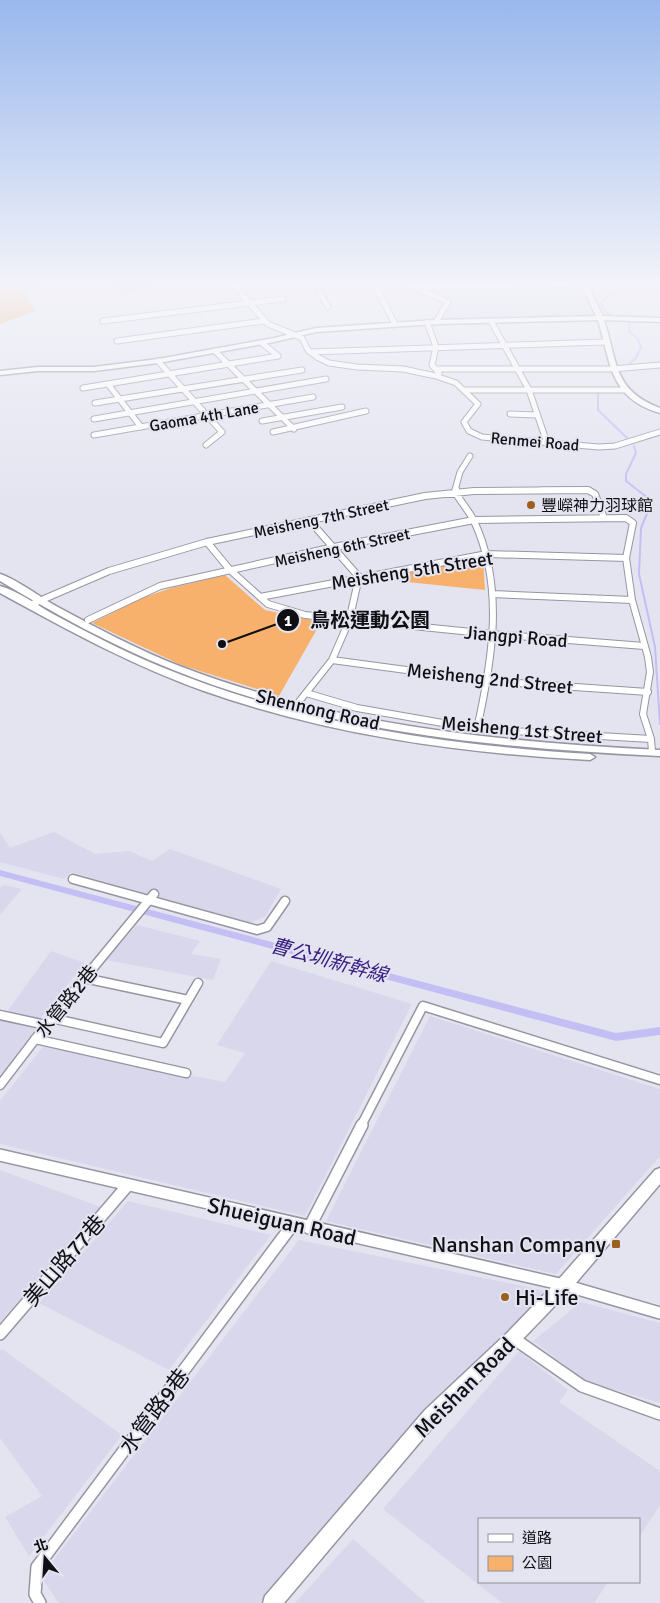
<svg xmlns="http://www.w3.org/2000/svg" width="660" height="1603" font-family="Signika,'Noto Sans TC',sans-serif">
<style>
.built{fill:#d8d7eb}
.green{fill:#f7b16d}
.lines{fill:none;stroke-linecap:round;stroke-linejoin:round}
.stream{stroke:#c3bff5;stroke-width:2}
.canal{fill:#c3bff5;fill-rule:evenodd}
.street-far3-casing{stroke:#9695a1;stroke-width:7}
.street-far2-casing{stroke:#9695a1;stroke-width:8}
.street-far1-casing{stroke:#9695a1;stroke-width:11}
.street-casing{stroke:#9695a1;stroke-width:14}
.secondary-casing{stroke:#9695a1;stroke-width:3}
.street-far3{stroke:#fff;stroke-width:5}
.street-far2{stroke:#fff;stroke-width:6}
.street-far1{stroke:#fff;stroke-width:8}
.street{stroke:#fff;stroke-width:11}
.secondary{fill:#fff;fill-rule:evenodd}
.poi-dot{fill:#9b6020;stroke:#e4e4f1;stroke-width:2}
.labels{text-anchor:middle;stroke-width:4;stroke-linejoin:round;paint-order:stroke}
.far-street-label{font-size:16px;fill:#100f14;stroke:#e4e4f1}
.far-poi-label{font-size:16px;fill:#100f14;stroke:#e4e4f1;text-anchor:start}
.street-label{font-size:19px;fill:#100f14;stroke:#e4e4f1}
.water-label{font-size:20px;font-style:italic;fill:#391e81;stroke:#e4e4f1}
.near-street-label{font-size:22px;fill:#100f14;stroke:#e4e4f1}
.near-poi-label{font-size:22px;fill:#100f14;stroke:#e4e4f1;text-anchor:end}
.leader{fill:none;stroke:#100f14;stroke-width:2}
.callout-dot{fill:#100f14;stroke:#e4e4f1;stroke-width:2}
.mark-label{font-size:15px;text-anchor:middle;font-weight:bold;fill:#fff}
.callout-label{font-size:20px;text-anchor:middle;font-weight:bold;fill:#100f14;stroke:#e4e4f1;stroke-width:4;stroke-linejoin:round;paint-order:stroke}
</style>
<rect width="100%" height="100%" fill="#e4e4f1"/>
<path class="built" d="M580 285 589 300 593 316 448 320 444 316 453 302 447 297 420 287Z
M54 832 95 854 129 851 152 861 170 849 281 889 265 917 249 923 71 872 64 879 0 862V833L10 848Z
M3 885 22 889 0 915V888Z
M137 925 200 941 191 954 221 959 213 980 106 960Z
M51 951 85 963 40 1019 6 1013Z
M271 961 412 1004 305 1216 0 1144V1101L43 1047 225 1082 245 1053 217 1045Z
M430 1016 660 1089V1156L556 1274 326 1221Z
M0 1019 37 1027 0 1075Z
M0 1170 101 1207 0 1322Z
M128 1201 271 1235 169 1370 39 1303Z
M299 1240 547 1291 430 1408 260 1603H59L43 1580 49 1566Z
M581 1302 660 1323V1403L586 1381 533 1341Z
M2 1349 122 1435 29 1556 5 1517 42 1496 0 1438V1351Z
M519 1351 568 1390 559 1402 660 1471V1505L639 1537V1519H479V1582H608L594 1603H502L383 1509Z
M353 1539 426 1603H295Z"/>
<path class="green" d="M0 282H48L24 292 36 311 0 324Z
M102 282H165L124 295Z
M483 557 485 590 368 578Z
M225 575 265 610 321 622 279 696 181 665 92 623 142 598 171 588Z"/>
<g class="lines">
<path class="stream" d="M613 316 608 314 601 304 603 300 628 282
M626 320 630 322 629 331 638 339 641 347 636 358 627 366
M598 392V410L628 439
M634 446 636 453 626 474V481L648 498 651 504 641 528 639 574 655 647 660 724"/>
<path class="canal" d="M0 870 616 1033 660 1027V1035L616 1041 0 876Z"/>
<defs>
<path id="street-far3" d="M231 282 268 324 302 338 308 350 317 357 329 363 357 367 403 369 436 376 456 383 478 404 464 422 469 431 482 437 599 447 615 446 660 432
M314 282 328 307
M373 282 395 324
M411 286 448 302 436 322
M412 287 584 284
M103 321 283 299
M491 321 529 390 547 443
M427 322 436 347 432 365 439 373
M117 341 264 321
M262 343 278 356
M215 351 294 429
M310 352 606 342
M158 361 222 432 206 445
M436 369H612L660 365
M108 384 141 427
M83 388 278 356
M464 390H625
M95 403 302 370
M510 414 537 415
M94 419 326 379
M262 421 342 407
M273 432 366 411
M94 435 313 397
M455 490 460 472 470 456
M542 490H589"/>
<path id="street-far2" d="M456 489 455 492C461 502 469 511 474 521 505 587 492 661 477 729
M207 542 230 570 268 604 305 615 491 634 644 646
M493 594 632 600
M260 597 487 554 626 558
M30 605 109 571 207 542 425 496 474 491 588 490 595 494 604 518
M88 620 160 586 334 547 474 520 626 518 633 523 626 558 632 600 648 657 650 672 643 714 651 739 652 752
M332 660 488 681 648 692
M306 693 357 708 477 729 651 739
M290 713 332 660 349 621 359 577 310 521"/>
<path id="street-far1" d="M73 879 257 930 267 927 285 901
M84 978 188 1000
M0 1015 46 1025
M51 1018 163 1043 198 983
M35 1039 186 1073
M0 1085 46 1025 154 894
M361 1126 423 1006 660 1080"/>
<path id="street" d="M0 1155 564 1285 660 1313
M309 1228 362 1125
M0 1334 128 1185
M513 1338 582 1386 660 1414
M40 1603 35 1594 37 1567 293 1224"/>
<path id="secondary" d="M580 282H586L603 316 660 318V322L604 320C618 363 613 390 660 408V413C609 398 611 363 598 320L436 324 316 332 274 342 158 363 94 371H38L0 375V371L38 367H94L158 359 274 338 316 328 436 320 596 316Z
M0 574C16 579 40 597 56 606 97 628 138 650 182 667 334 725 498 742 660 750V756C496 748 325 732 171 669 111 645 55 614 0 581Z
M0 586C18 591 37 605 53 614 88 633 123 651 159 666 297 723 442 745 590 754L595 757 590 760C459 753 329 735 204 691 133 666 66 629 0 593Z
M660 1168V1184L570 1290 519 1343 437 1422 284 1603H263L265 1596 425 1410 507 1333 558 1280 655 1170Z"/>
</defs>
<use href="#street-far3" class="street-far3-casing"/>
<use href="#street-far2" class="street-far2-casing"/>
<use href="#street-far1" class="street-far1-casing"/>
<use href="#street" class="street-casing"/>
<use href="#secondary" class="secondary-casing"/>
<use href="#street-far3" class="street-far3"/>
<use href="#street-far2" class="street-far2"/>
<use href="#street-far1" class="street-far1"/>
<use href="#street" class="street"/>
<use href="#secondary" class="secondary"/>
</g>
<linearGradient id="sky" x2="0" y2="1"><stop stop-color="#99b8ed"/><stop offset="0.56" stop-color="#f3f3f9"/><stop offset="1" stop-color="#f3f3f9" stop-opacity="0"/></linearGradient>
<rect width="660" height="507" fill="url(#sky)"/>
<g class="poi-dot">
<circle cx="531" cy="505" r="5"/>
<rect x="611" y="1239" width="10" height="10" rx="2.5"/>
<circle cx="505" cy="1297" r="5"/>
</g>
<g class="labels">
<g class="far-street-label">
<text transform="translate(204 416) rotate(-10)" y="6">Gaoma 4th Lane</text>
<text transform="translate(535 441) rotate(5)" y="6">Renmei Road</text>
<text transform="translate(321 518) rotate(-12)" y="6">Meisheng 7th Street</text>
<text transform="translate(342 547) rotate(-12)" y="6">Meisheng 6th Street</text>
</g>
<g class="far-poi-label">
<text x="541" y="511">豐嶸神力羽球館</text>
</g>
<g class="street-label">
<text transform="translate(412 570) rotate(-9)" y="7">Meisheng 5th Street</text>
<text transform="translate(516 636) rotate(5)" y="7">Jiangpi Road</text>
<text transform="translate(490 678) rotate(6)" y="7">Meisheng 2nd Street</text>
<text transform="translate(318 709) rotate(13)" y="7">Shennong Road</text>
<text transform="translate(522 729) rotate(5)" y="7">Meisheng 1st Street</text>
<text transform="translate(66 1001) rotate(-51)" y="7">水管路2巷</text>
</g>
<g class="water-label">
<text transform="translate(329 960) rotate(15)" y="7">曹公圳新幹線</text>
</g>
<g class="near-street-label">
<text transform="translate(282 1221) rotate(13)" y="8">Shueiguan Road</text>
<text transform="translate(64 1260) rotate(-49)" y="8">美山路77巷</text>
<text transform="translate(464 1387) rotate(-45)" y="8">Meishan Road</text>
<text transform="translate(154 1411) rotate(-53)" y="8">水管路9巷</text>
</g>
<g class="near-poi-label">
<text x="606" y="1252">Nanshan Company</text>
<text x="515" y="1305" text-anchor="start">Hi-Life</text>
</g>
</g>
<path class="leader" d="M222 644L288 620"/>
<g class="callout-dot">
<circle cx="222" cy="644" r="5"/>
<circle cx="288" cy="620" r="12"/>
</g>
<g class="mark-label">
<text x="288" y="626">1</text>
</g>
<g class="callout-label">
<text x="370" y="627">鳥松運動公園</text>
</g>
<rect x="478" y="1518" width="162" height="65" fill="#e4e4f1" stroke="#8f8f99"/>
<rect x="488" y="1534" width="25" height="8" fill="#ffffff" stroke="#8f8f99"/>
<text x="522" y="1543" font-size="15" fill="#100f14">道路</text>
<rect x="488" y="1556" width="25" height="15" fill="#f7b16d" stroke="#8f8f99"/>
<text x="522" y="1568" font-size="15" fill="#100f14">公園</text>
<g transform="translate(45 1558) rotate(342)" stroke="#e4e4f1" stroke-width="4" paint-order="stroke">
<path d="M0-4L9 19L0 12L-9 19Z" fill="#100f14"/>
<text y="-8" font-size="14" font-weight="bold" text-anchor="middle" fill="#100f14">北</text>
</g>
</svg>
